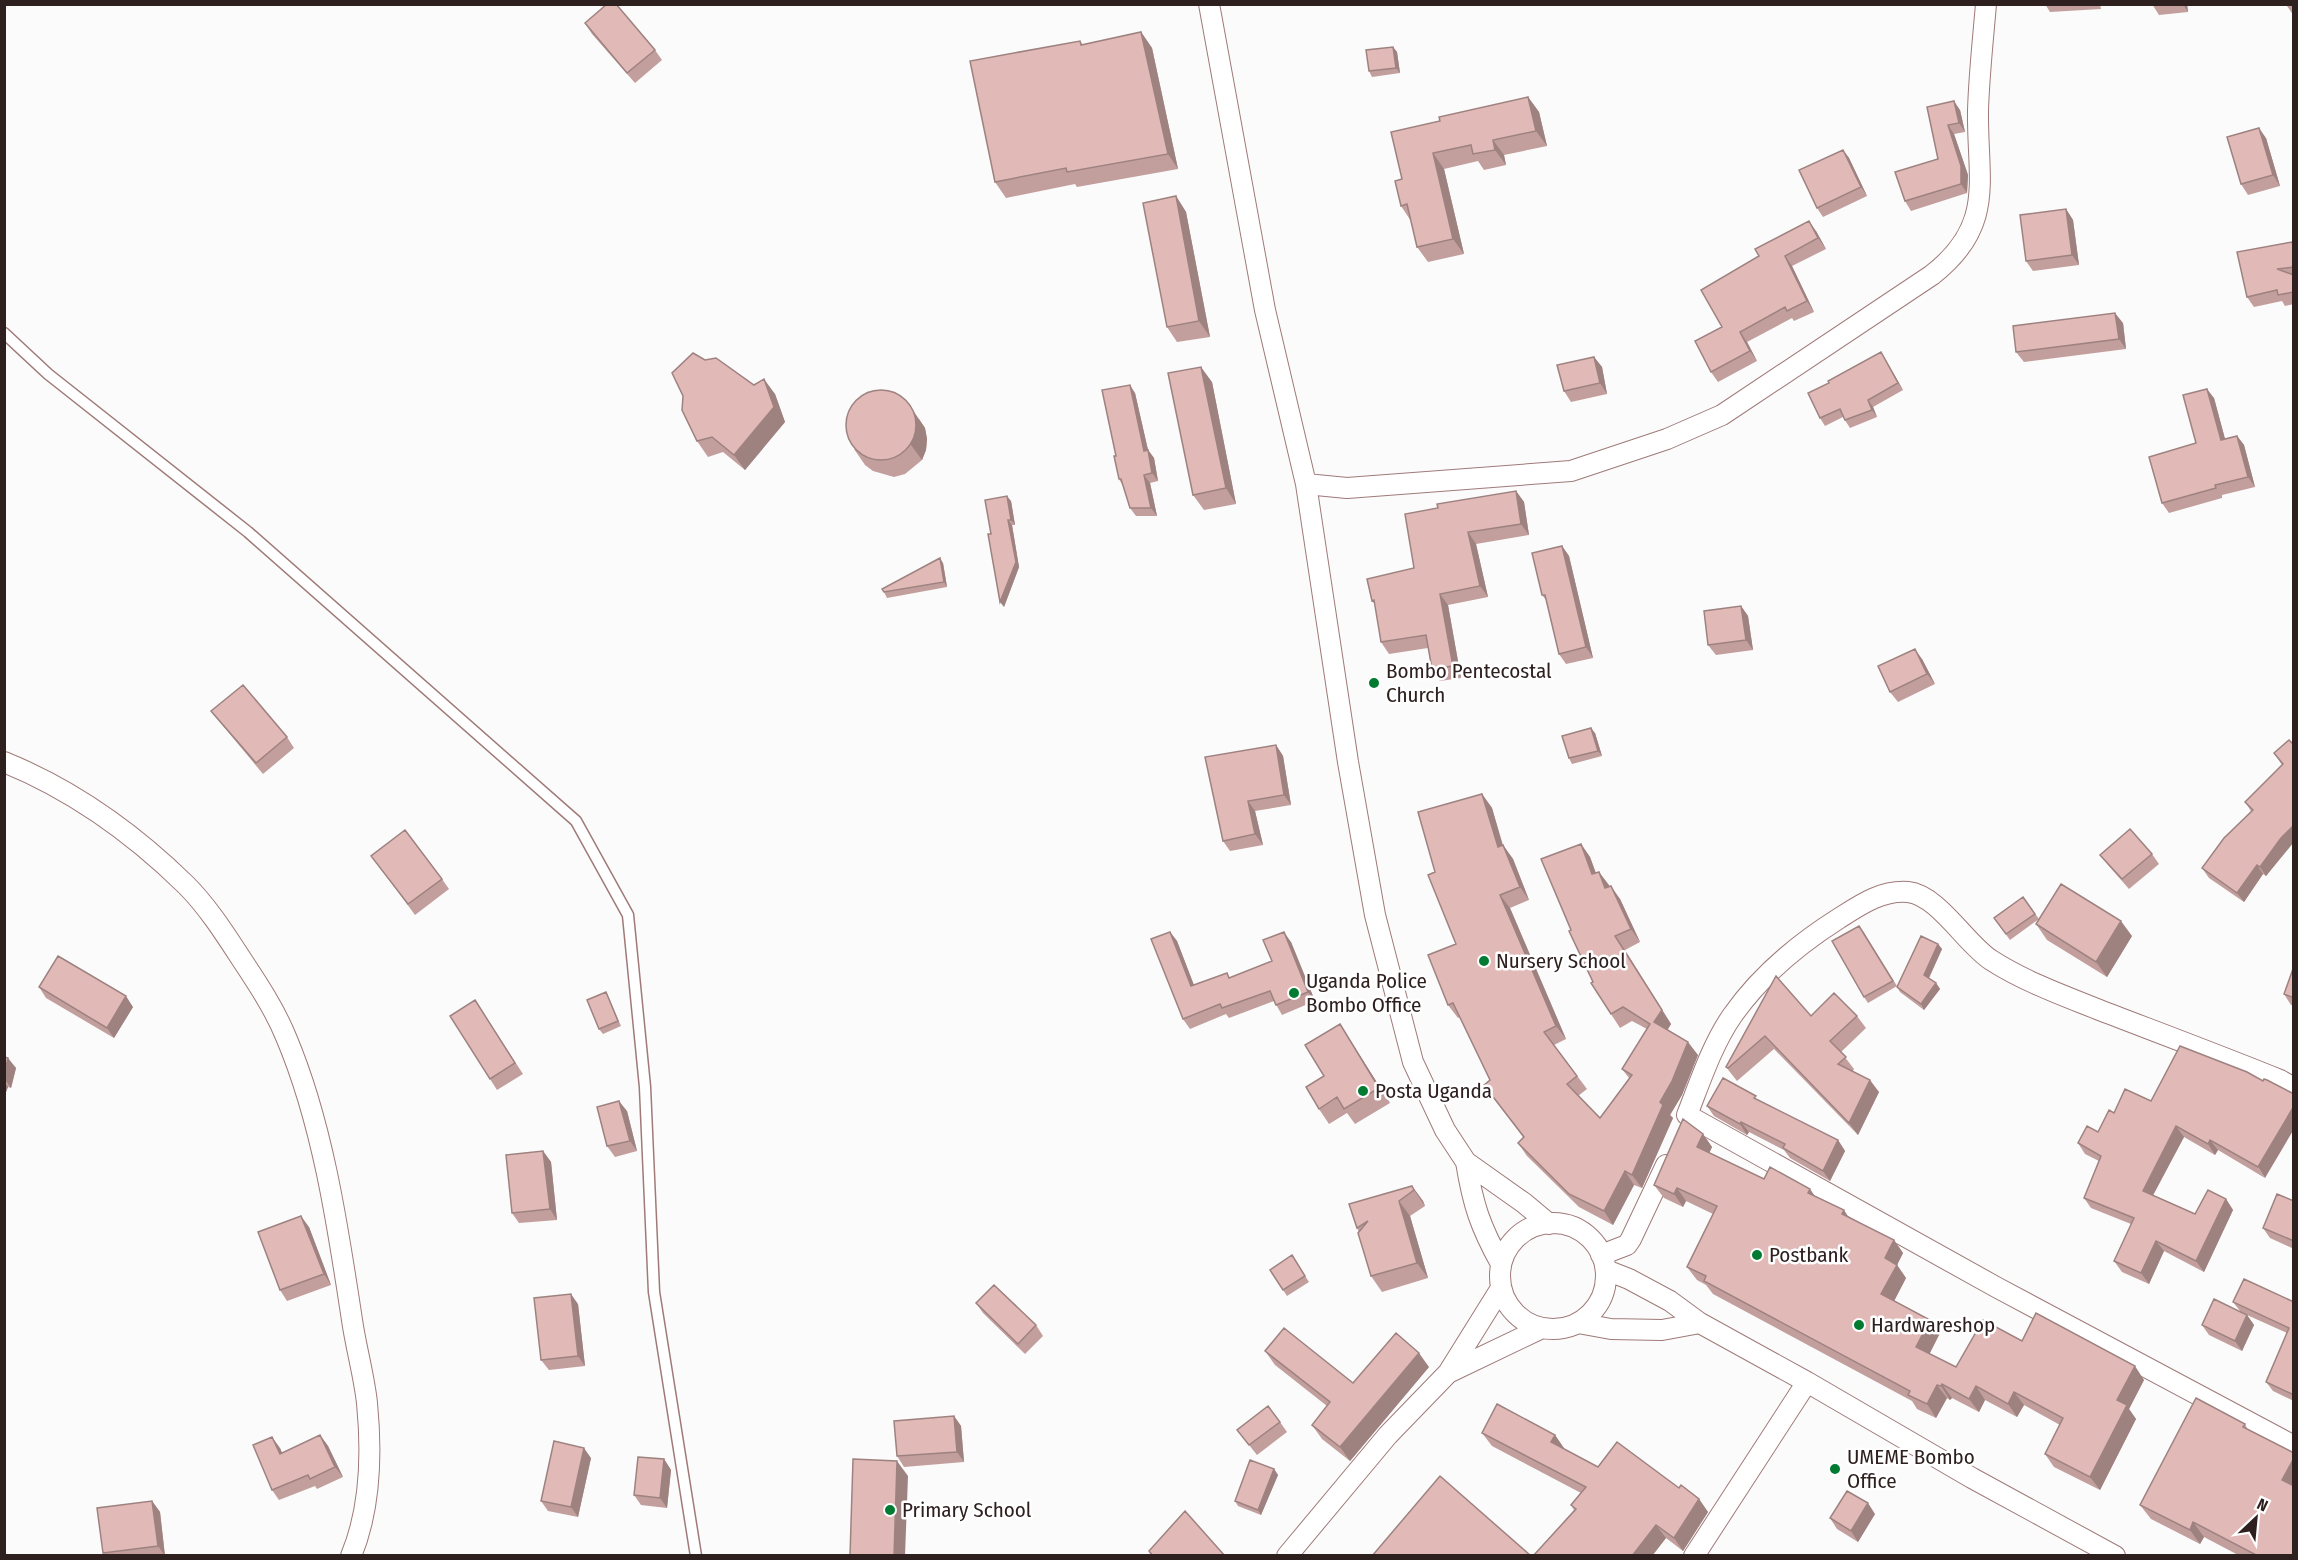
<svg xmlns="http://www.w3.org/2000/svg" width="2298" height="1560" font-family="'Fira Sans Condensed',sans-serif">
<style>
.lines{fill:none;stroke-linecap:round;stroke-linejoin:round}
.service-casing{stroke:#9f7a79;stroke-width:13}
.minor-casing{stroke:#9f7a79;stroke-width:22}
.service{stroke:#fff;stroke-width:10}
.minor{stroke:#fff;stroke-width:20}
.wall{fill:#c29f9d}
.shaded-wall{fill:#9e8280}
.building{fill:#e1b9b7;stroke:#9e8280;stroke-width:1.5}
.poi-dot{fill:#017b31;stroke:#fff;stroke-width:2}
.labels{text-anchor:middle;stroke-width:5;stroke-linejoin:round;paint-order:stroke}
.poi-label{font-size:21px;fill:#2e201f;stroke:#fff;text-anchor:start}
</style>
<rect width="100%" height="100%" fill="#fbfbfb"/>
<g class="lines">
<defs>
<path id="service" d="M4 333 48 374 248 532 576 821 628 915 645 1087 654 1292 696 1556"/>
<path id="minor" d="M1209 4 1265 310 1306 484 1348 762 1375 915 1413 1062 1445 1130 1466 1162 1524 1203 1549 1224
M1306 484 1347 488 1571 471 1667 439 1722 415 1932 275C1996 225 1977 180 1978 111 1979 75 1983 40 1986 4
M4 762C73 790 133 833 186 885 208 907 225 934 242 960 258 984 275 1010 286 1037 323 1124 338 1228 352 1320 356 1348 364 1375 367 1403 372 1454 371 1508 351 1556
M2294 1088 2280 1080C2221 1056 2162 1034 2102 1011 2065 996 2025 982 1991 960 1966 944 1938 895 1908 892 1881 890 1860 905 1838 919 1797 945 1760 976 1732 1016 1712 1045 1700 1082 1687 1115L1996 1287 2294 1446
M1466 1162C1473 1205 1480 1226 1501 1264
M1500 1276a53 53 0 1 1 106 0a53 53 0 1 1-106 0Z
M1601 1255 1627 1245 1631 1239 1666 1165
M1606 1270 1629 1279 1670 1301 1700 1323 1807 1382 1972 1478 2115 1556
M1578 1323 1611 1329 1662 1330 1700 1323
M1448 1373 1542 1328
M1287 1556 1388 1435 1448 1373 1501 1288
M1694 1556 1807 1382"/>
</defs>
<use href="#service" class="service-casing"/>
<use href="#minor" class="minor-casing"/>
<use href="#service" class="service"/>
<use href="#minor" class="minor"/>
</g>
<path class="wall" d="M2045 4H2100L2101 9 2050 12Z
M2152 4H2187L2188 12 2159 15Z
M2294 4V16L2287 6Z
M585 23 655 50 662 60 635 83 592 34Z
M1141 32 1152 48 1178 169 1077 187 1075 184 1006 198 995 182 1080 41 1083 45Z
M1393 47 1397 52 1400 73 1372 77 1369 71Z
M1528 97 1539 112 1547 146 1504 155 1506 165 1484 170 1478 161 1444 169 1464 254 1428 262 1417 247 1411 221 1401 206 1402 179 1440 121Z
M1927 107 1960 110 1965 132 1954 134 1968 175 1967 193 1911 211 1905 201 1938 159Z
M2266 138 2280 186 2248 195 2241 184Z
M1843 150 1849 158 1867 196 1823 217 1817 208Z
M1176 196 1186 212 1210 337 1177 342 1167 327Z
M2066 209 2073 220 2079 265 2033 271 2026 261Z
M1816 231 1826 249 1792 266 1814 312 1794 321 1792 318 1747 342 1757 361 1718 382 1711 372 1722 327 1701 290Z
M2294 248V304L2285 306 2282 301 2254 307 2247 297Z
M2123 323 2126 349 2024 362 2016 352Z
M1881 352 1903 390 1873 407 1877 417 1850 428 1843 417 1825 426 1820 418 1829 383Z
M1594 357 1602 367 1607 394 1571 402 1564 391Z
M705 360 754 385 775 394 785 422 745 470 723 452 708 457 697 441 683 396Z
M1212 382 1236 504 1204 510 1193 495Z
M1135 393 1148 450 1154 458 1158 481 1150 483 1157 516H1136L1130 508 1123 486 1119 479 1116 456Z
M2214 398 2225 439 2237 436 2244 445 2255 487 2222 495V498L2169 513 2162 503 2196 443Z
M919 419 925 428 927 439 926 450 922 460 905 474 894 477 873 471 865 465 854 449Z
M1516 491 1524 502 1529 535 1476 544 1488 597 1448 605 1461 678 1440 681 1432 669 1428 648 1389 654 1381 642 1375 604 1372 601 1414 568 1438 508Z
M1011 501 1015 525H1012L1019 567 1004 607 991 534Z
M1562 546 1569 556 1593 658 1566 664 1559 654 1546 600 1542 595Z
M943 563 947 587 887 598 884 592Z
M1741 606 1748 616 1753 650 1716 655 1708 645Z
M1922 659 1935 684 1898 702 1890 692Z
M211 711 287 737 294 748 263 774 219 721Z
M1595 733 1602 756 1572 764 1569 758Z
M2289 740 2288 848 2266 876 2263 874 2244 902 2209 878 2202 868 2251 811 2245 802 2282 765 2274 753Z
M1276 745 1283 756 1291 805 1255 811 1263 845 1230 851 1223 841Z
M1482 794 1492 808 1503 845 1513 859 1529 900 1510 908 1566 1039 1554 1045 1587 1089 1578 1096 1600 1118 1629 1078 1622 1069 1647 1029 1632 1021 1620 1028 1611 1014 1593 982 1571 930 1581 844 1590 857 1596 873 1599 872 1609 887 1620 899 1640 942 1625 950 1671 1024 1667 1030 1698 1055 1682 1095 1670 1115 1673 1118 1642 1188 1634 1185 1613 1225 1579 1207 1527 1156 1518 1143 1523 1137 1484 1085 1490 1080 1460 1017 1458 1018 1448 1005 1456 944 1435 872Z
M2152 854 2159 864 2129 889 2108 865 2100 855Z
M379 866 442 879 449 889 415 915Z
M2023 897 2039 919 2010 940 1994 918Z
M2036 924 2132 936 2107 977 2047 940Z
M1863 931 1897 986 1868 1003 1864 997Z
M1170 932 1177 941 1194 985 1231 978 1272 961 1291 942 1315 1001 1282 1015 1274 1001 1229 1018 1226 1014 1190 1029 1183 1019Z
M1938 944 1942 949 1929 978 1936 983 1940 989 1924 1010 1900 992 1897 987Z
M2294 966V1006L2291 1005 2284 994Z
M1776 976 1811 1016H1857L1866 1028 1841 1052 1854 1069 1853 1071 1879 1092 1858 1135 1774 1049 1737 1081 1726 1067Z
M39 987 133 1007 114 1038 46 998Z
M606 992 609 998 621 1026 603 1034 599 1029Z
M475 1000 523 1074 497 1090 490 1079Z
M1350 1040 1390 1103 1355 1124 1347 1113 1329 1124 1319 1109Z
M2180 1046 2265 1178 2218 1150 2215 1155 2184 1137 2153 1195 2195 1214 2226 1199 2233 1210 2204 1272 2164 1251 2149 1284 2122 1272 2114 1261 2131 1224 2091 1208 2084 1198 2099 1161 2085 1154 2078 1143 2098 1132 2114 1113 2151 1101Z
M4 1057 16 1068 11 1088 8 1087 4 1097Z
M1759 1101 1838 1140 1845 1151 1830 1181 1790 1158 1784 1150 1749 1132 1747 1135 1714 1116 1707 1106Z
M627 1111 637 1151 615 1157 607 1146Z
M1703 1134 1712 1147 1709 1153 1764 1179 1815 1196 1849 1218 1894 1240 1903 1253 1897 1265 1906 1278 1894 1301 1930 1320 1940 1333 1929 1354 1956 1367 2022 1341 2144 1380 2129 1409 2136 1419 2100 1490 2054 1467 2045 1454 2060 1425 2024 1405 2017 1417 1985 1400 1979 1412 1952 1398 1950 1400 1947 1398 1936 1418 1917 1409 1912 1401 1713 1294 1706 1285 1697 1280 1687 1267 1713 1214 1686 1201 1683 1207 1664 1198 1654 1185Z
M543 1151 551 1162 557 1220 519 1223 512 1213Z
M1412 1186 1423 1201 1425 1206 1410 1216 1428 1278 1382 1292 1371 1276 1359 1232 1357 1228Z
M2294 1201V1249L2270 1238 2263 1228Z
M309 1227 331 1285 287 1301 280 1290Z
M1292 1255 1309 1282 1287 1296 1270 1270Z
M2233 1302H2294V1401L2273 1391 2266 1382 2287 1333 2247 1315 2254 1325 2242 1351 2209 1335 2202 1325 2240 1311Z
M976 1303 1036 1325 1043 1336 1025 1354 983 1313Z
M578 1304 585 1366 549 1370 541 1360Z
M1265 1351 1353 1383 1429 1367 1350 1461 1322 1439 1312 1425 1327 1406 1275 1365Z
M954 1416 961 1426 964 1462 904 1467 897 1456Z
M1280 1422 1287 1432 1257 1455 1237 1430Z
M2245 1424 2248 1430 2294 1556H2240L2204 1537 2200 1544 2151 1519 2140 1505Z
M1482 1433 1555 1435 1564 1449 1598 1467 1679 1488 1699 1499 1708 1512 1683 1551 1666 1538 1652 1556H1533L1574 1510 1571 1505 1581 1493 1492 1446Z
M320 1435 328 1446 343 1477 317 1489 315 1486 279 1500 272 1490 280 1448 282 1453Z
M591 1458 578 1517 548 1511 541 1501Z
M664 1459 671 1470 667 1508 641 1505 634 1495Z
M1274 1469 1278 1475 1261 1515 1238 1506 1235 1501Z
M152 1501 160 1512 165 1556H104L103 1553Z
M1875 1514 1858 1542 1837 1529 1830 1518Z"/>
<path class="shaded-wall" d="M2183 4H2187L2188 12Z
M1141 32 1152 48 1178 169 1168 154Z
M1393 47 1397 52 1400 73 1396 68Z
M1528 97 1539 112 1547 146 1536 131Z
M1954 101 1960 110 1965 132 1959 123Z
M1948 125 1954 134 1968 175 1967 193 1961 184Z
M2259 128 2266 138 2280 186 2273 175Z
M1493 140 1504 155 1506 165 1495 150Z
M1843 150 1849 158 1867 196 1861 187Z
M1433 153 1444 169 1464 254 1453 239Z
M1176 196 1186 212 1210 337 1199 321Z
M2066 209 2073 220 2079 265 2072 255Z
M1809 221 1816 231 1826 249 1818 238Z
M1785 256 1792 266 1814 312 1807 301Z
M2115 313 2123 323 2126 349 2119 339Z
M1740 332 1747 342 1757 361 1750 351Z
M1881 352 1886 360 1903 390 1898 383Z
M1594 357 1602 367 1607 394 1600 383Z
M1201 367 1212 382 1236 504 1226 488Z
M764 379 775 394 785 422 745 470 734 455Z
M1130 385 1135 393 1148 450 1154 458 1158 481 1152 473 1144 451Z
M2207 389 2214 398 2228 450 2221 440Z
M1868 400 1873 407 1877 417 1872 410Z
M908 403 925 428 927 439 926 450 922 460 911 445Z
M2237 436 2244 445 2255 487 2248 477Z
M1144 475 1150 483 1157 516 1151 508Z
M1516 491 1524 502 1529 535 1521 524Z
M1007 496 1011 501 1015 525 1011 520Z
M1008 520 1012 525 1019 567 1004 607 1000 602Z
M1468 532 1476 544 1488 597 1480 586Z
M1562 546 1569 556 1593 658 1586 647Z
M940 558 943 563 947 587 944 582Z
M1440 594 1448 605 1461 678 1453 666Z
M1741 606 1748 616 1753 650 1746 640Z
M1915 649 1922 659 1935 684 1927 674Z
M1591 728 1595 733 1602 756 1598 751Z
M1276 745 1283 756 1291 805 1284 795Z
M1482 794 1492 808 1507 861 1498 847Z
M1248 801 1255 811 1263 845 1255 834Z
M2294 825V842L2266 876 2260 867 2281 838Z
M1581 844 1590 857 1601 888 1592 874Z
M1503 845 1513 859 1529 900 1520 887Z
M2257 865 2263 874 2244 902 2237 893Z
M1599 872 1609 885 1614 902 1605 888Z
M1611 886 1620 899 1640 942 1631 929Z
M1500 895 1510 908 1566 1039 1556 1026Z
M2121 921 2132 936 2107 977 2096 962Z
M1170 932 1177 941 1198 996 1191 986Z
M1284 932 1291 942 1315 1001 1308 992Z
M1615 936 1671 1024 1664 1036 1654 1022Z
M1938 944 1942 949 1928 980 1924 975Z
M1936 983 1940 989 1924 1010 1921 1004Z
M126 996 133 1007 114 1038 107 1028Z
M1340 1024 1350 1040 1390 1103 1379 1088Z
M1688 1042 1698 1055 1682 1095 1670 1115 1673 1118 1642 1188 1632 1175 1660 1102Z
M8 1058 16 1068 11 1088 4 1078Z
M1870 1080 1879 1092 1858 1135 1849 1123Z
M4 1082 8 1087 4 1097Z
M619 1101 627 1111 637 1151 630 1141Z
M2294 1106V1129L2265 1178 2258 1167Z
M1741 1122 1749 1132 1747 1135 1740 1124Z
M2176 1126 2184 1137 2150 1201 2143 1191Z
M1703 1134 1712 1147 1706 1160 1697 1147Z
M1838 1140 1845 1151 1830 1181 1823 1171Z
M2210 1140 2218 1150 2215 1155 2208 1144Z
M543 1151 551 1162 557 1220 550 1209Z
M1625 1171 1634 1185 1613 1225 1604 1211Z
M1412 1186 1423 1201 1425 1206 1414 1190Z
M1677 1188 1686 1201 1683 1207 1674 1194Z
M1810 1189 1819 1202 1808 1193Z
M2226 1199 2233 1210 2204 1272 2196 1261Z
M1399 1201 1410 1216 1428 1278 1417 1263Z
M1844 1210 1853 1224 1842 1214Z
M301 1216 309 1227 331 1285 324 1274Z
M1894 1240 1903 1253 1897 1265 1906 1278 1891 1307 1881 1294 1885 1258Z
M2156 1241 2164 1251 2149 1284 2141 1273Z
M571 1294 578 1304 585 1366 578 1356Z
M2247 1315 2254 1325 2242 1351 2235 1341Z
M1930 1320 1940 1333 1926 1361 1916 1347Z
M1419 1353 1429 1367 1350 1461 1340 1447Z
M2135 1366 2144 1380 2129 1409 2136 1419 2100 1490 2090 1477 2117 1400Z
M1942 1384 1952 1398 1950 1400 1941 1386Z
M1937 1385 1947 1398 1936 1418 1927 1404Z
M1976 1386 1985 1400 1979 1412 1969 1399Z
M2014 1392 2024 1405 2017 1417 2008 1404Z
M954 1416 961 1426 964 1462 957 1452Z
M320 1435 328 1446 343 1477 335 1467Z
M1555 1435 1564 1448 1561 1456 1551 1442Z
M272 1437 280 1448 287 1465 280 1454Z
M584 1448 591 1458 578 1517 571 1507Z
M2294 1458V1493L2282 1480Z
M664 1459 671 1470 667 1508 660 1498Z
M897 1461 908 1476 905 1556H894Z
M1274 1469 1278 1475 1261 1515 1258 1510Z
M1699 1499 1708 1512 1683 1551 1674 1538Z
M152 1501 160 1512 165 1556 158 1546Z
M1868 1503 1875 1514 1858 1542 1851 1531Z
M2193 1522 2204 1537 2200 1544 2190 1530Z
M1656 1525 1666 1538 1652 1556H1632Z"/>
<path class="building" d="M607 4H616L655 50 627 73 585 23Z
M1141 32 1168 154 1067 172 1066 168 995 182 970 61 1080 41 1081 45Z
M1393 47 1396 68 1369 71 1366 50Z
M1528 97 1536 131 1493 140 1495 150 1473 154 1471 145 1433 153 1453 239 1417 247 1407 204 1401 206 1395 181 1402 179 1391 132 1440 121 1439 117Z
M1954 101 1959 123 1948 125 1961 166V184L1905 201 1895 172 1938 159 1927 107Z
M2259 128 2273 175 2241 184 2227 137Z
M1843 150 1861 187 1817 208 1799 170Z
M1176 196 1199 321 1167 327 1143 203Z
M2066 209 2072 255 2026 261 2020 215Z
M1809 221 1818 238 1785 256 1807 301 1787 311 1785 307 1740 332 1750 351 1711 372 1695 341 1722 327 1701 290 1759 256 1755 249Z
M2292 242 2294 248V267L2277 269 2294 275V292L2278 295 2277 290 2247 297 2237 252Z
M2115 313 2119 339 2016 352 2013 326Z
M1881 352 1898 383 1868 400 1872 410 1845 420 1840 409 1820 418 1808 393 1829 383 1828 381Z
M693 353 705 360 716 358 754 385 764 379 774 407 734 455 712 437 697 441 682 410 683 396 672 373Z
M1594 357 1600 383 1564 391 1557 365Z
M1201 367 1226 488 1193 495 1168 373Z
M1130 385 1144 451 1148 450 1152 473 1144 475 1151 508H1130L1121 479H1119L1114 456H1116L1102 390Z
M2207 389 2221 440 2237 436 2248 477 2215 485 2216 488 2162 503 2149 457 2196 443 2183 395Z
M846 425a35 35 0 1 1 70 0a35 35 0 1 1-70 0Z
M1516 491 1521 524 1468 532 1480 586 1440 594 1453 666 1432 669 1426 635 1381 642 1374 600 1372 601 1367 579 1414 568 1405 514 1438 508 1437 504Z
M1007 496 1011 520H1008L1016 562 1000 602 988 534H991L985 500Z
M1562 546 1586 647 1559 654 1545 595H1542L1532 553Z
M940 558 944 582 884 592 882 589Z
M1741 606 1746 640 1708 645 1704 611Z
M1915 649 1927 674 1890 692 1878 666Z
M243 685 287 737 256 763 211 711Z
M1591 728 1598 751 1569 758 1562 736Z
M2289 740 2294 745V825L2281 838 2260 867 2257 865 2237 893 2202 868 2224 838 2253 810 2245 802 2283 764 2274 753Z
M1276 745 1284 795 1248 801 1255 834 1223 841 1205 757Z
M1482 794 1498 847 1503 845 1520 887 1500 895 1556 1026 1544 1032 1577 1076 1567 1084 1600 1118 1632 1075 1622 1069 1650 1024 1623 1007 1611 1014 1591 983 1593 982 1569 931 1571 930 1541 859 1581 844 1592 874 1599 872 1605 888 1611 886 1631 929 1615 936 1662 1010 1654 1022 1688 1042 1672 1081 1660 1102 1663 1105 1632 1175 1625 1171 1604 1211 1569 1194 1518 1143 1524 1137 1484 1085 1490 1080 1453 1003 1448 1005 1428 955 1456 944 1428 875 1435 872 1418 812Z
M2130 829 2152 854 2122 879 2100 855Z
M405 830 442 879 408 904 371 856Z
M2061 884 2121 921 2096 962 2036 924Z
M2023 897 2035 914 2006 934 1994 918Z
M1859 926 1893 981 1864 997 1832 941Z
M1170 932 1191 986 1227 973 1229 978 1272 961 1263 940 1284 932 1308 992 1276 1005 1270 991 1222 1008 1220 1004 1183 1019 1151 939Z
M1921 936 1938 944 1924 975 1936 983 1921 1004 1897 987Z
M58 956 126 996 107 1028 39 987Z
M2294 966V998L2284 994Z
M1776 976 1811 1016 1834 993 1857 1016 1830 1041 1846 1057 1838 1064 1870 1080 1849 1123 1765 1036 1728 1068 1726 1067Z
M606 992 618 1021 599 1029 587 1000Z
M475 1000 515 1063 490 1079 450 1016Z
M1340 1024 1379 1088 1344 1109 1337 1097 1319 1109 1306 1087 1324 1076 1305 1045Z
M2180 1046 2247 1072 2263 1081 2264 1079 2267 1080 2294 1094V1106L2258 1167 2210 1140 2208 1144 2176 1126 2143 1191 2195 1214 2208 1190 2226 1199 2196 1261 2156 1241 2141 1273 2114 1261 2134 1218 2084 1198 2101 1156 2078 1143 2087 1126 2098 1132 2109 1110 2114 1113 2125 1089 2151 1101Z
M4 1057 8 1058 4 1075Z
M1723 1078 1756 1096 1754 1098 1838 1140 1823 1171 1783 1148 1785 1144 1741 1122 1740 1124 1707 1106Z
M619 1101 630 1141 607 1146 597 1107Z
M1683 1119 1703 1134 1697 1147 1764 1179 1770 1167 1810 1189 1808 1193 1844 1210 1842 1214 1894 1240 1885 1258 1897 1265 1881 1294 1930 1320 1916 1347 1956 1367 1983 1320 2022 1341 2036 1313 2135 1366 2117 1400 2127 1405 2090 1477 2045 1454 2063 1418 2014 1392 2008 1404 1976 1386 1969 1399 1942 1384 1941 1386 1937 1385 1927 1404 1908 1395 1910 1391 1704 1281 1706 1276 1687 1267 1717 1206 1677 1188 1674 1194 1654 1185Z
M543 1151 550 1209 512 1213 506 1155Z
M1412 1186 1414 1190 1399 1201 1417 1263 1371 1276 1358 1233 1368 1221 1357 1228 1349 1204Z
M2277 1194 2294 1201V1241L2263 1228Z
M301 1216 324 1274 280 1290 258 1232Z
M1292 1255 1305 1276 1283 1290 1270 1270Z
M2244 1279 2294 1302V1395L2266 1382 2289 1328 2233 1302Z
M994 1285 1036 1325 1018 1344 976 1303Z
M571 1294 578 1356 541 1360 534 1298Z
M2214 1299 2247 1315 2235 1341 2202 1325Z
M1284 1328 1353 1383 1396 1333 1419 1353 1340 1447 1312 1425 1330 1402 1265 1351Z
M2196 1398 2245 1424 2243 1427 2294 1453V1458L2282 1480 2294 1486V1556H2258L2193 1522 2190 1530 2140 1505Z
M1497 1404 1555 1435 1551 1442 1598 1467 1617 1442 1679 1488 1681 1485 1699 1499 1674 1538 1656 1525 1632 1556H1533L1576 1509 1571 1505 1586 1487 1482 1433Z
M1268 1406 1280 1422 1249 1445 1237 1430Z
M954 1416 957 1452 897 1456 894 1421Z
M320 1435 335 1467 310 1479 308 1475 272 1490 253 1445 272 1437 280 1454Z
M554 1441 584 1448 571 1507 541 1501Z
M638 1457 664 1459 660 1498 634 1495Z
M853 1459 897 1461 894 1556H850Z
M1250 1460 1274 1469 1258 1510 1235 1501Z
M1440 1476 1531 1556H1372Z
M1847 1491 1868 1503 1851 1531 1830 1518Z
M152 1501 158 1546 103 1553 97 1508Z
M1185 1511 1225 1556H1153L1149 1551Z"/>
<g class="poi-dot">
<circle cx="1374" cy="683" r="6"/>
<circle cx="1484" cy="961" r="6"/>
<circle cx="1294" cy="993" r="6"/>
<circle cx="1363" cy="1091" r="6"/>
<circle cx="1757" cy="1255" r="6"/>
<circle cx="1859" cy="1325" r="6"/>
<circle cx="1835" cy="1469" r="6"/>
<circle cx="890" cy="1510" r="6"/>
</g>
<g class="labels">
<g class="poi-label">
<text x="1386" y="678">Bombo Pentecostal<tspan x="1386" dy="24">Church</tspan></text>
<text x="1496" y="968">Nursery School</text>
<text x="1306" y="988">Uganda Police<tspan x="1306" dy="24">Bombo Office</tspan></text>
<text x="1375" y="1098">Posta Uganda</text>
<text x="1769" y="1262">Postbank</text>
<text x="1871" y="1332">Hardwareshop</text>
<text x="1847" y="1464">UMEME Bombo<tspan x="1847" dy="24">Office</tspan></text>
<text x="902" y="1517">Primary School</text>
</g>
</g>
<rect width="2298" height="1560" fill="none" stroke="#2e201f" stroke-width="12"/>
<g transform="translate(2256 1518) rotate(26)" stroke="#ffffff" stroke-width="4.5" paint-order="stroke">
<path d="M0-4.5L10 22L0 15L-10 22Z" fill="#2e201f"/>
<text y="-9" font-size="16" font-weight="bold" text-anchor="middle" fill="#2e201f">N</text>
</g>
</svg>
